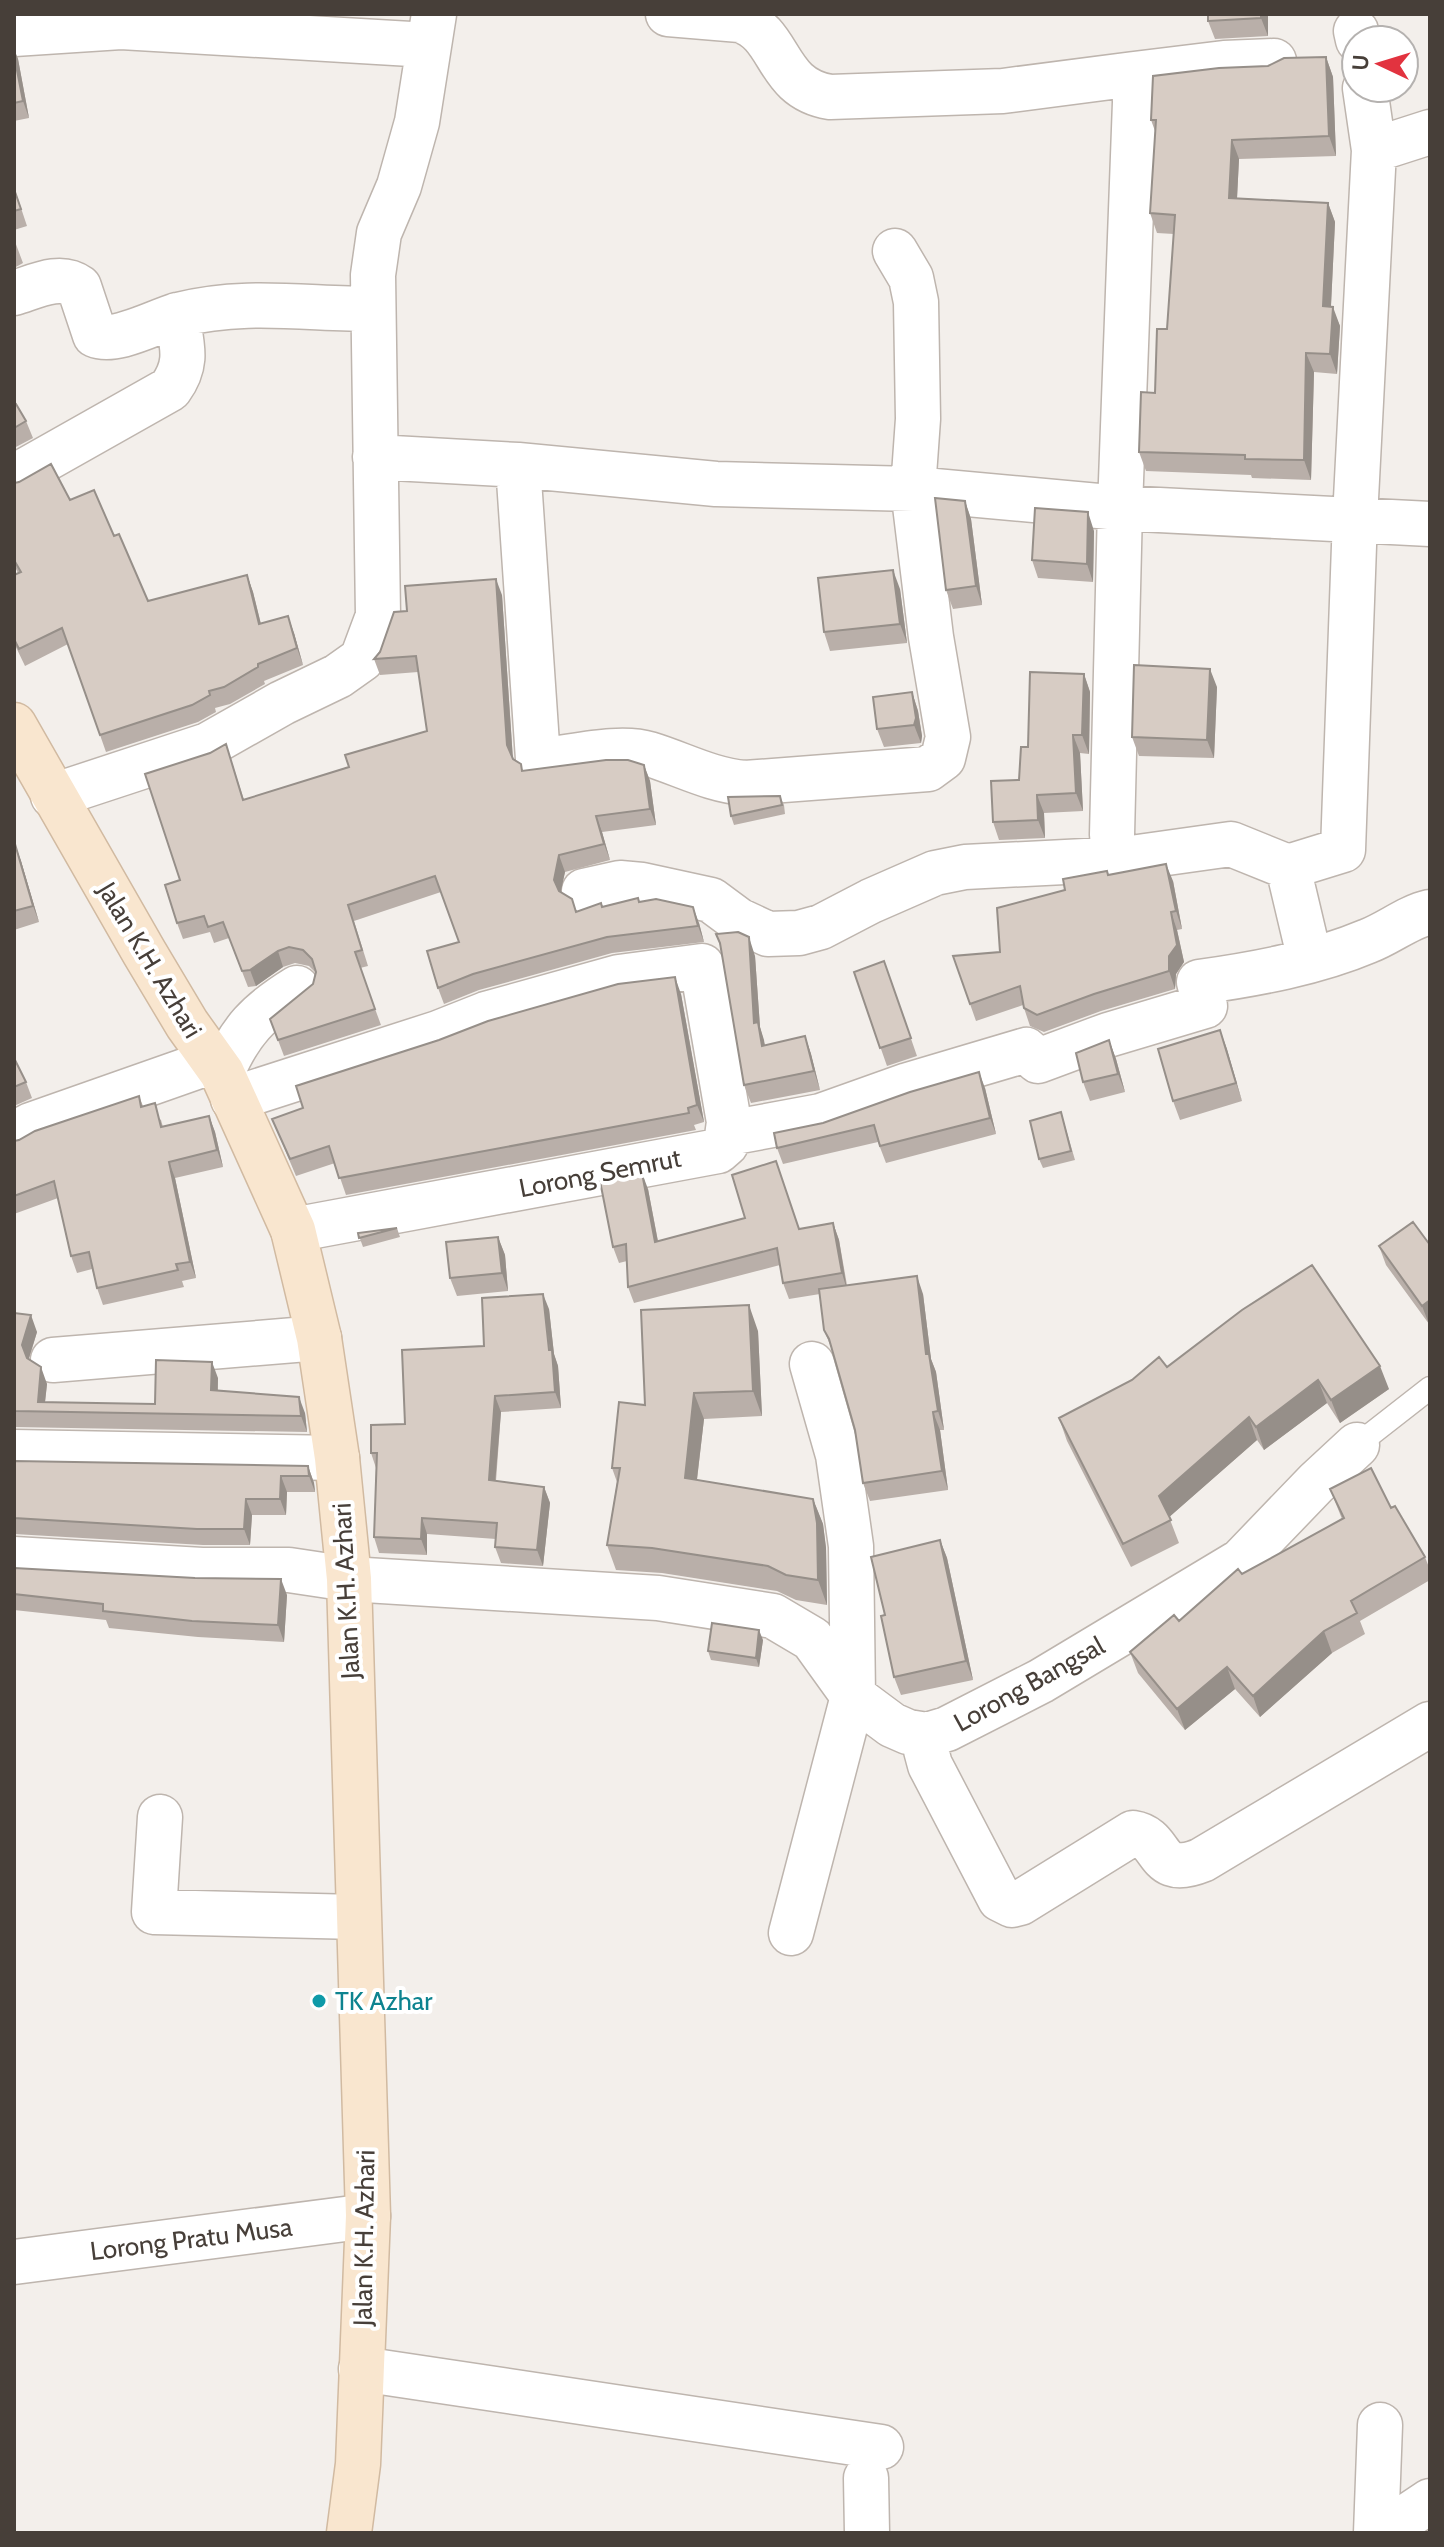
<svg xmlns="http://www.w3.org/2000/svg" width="1444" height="2547" font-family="Cabin,sans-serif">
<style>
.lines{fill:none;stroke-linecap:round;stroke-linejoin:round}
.lane-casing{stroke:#beb5ae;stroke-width:25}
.street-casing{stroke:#beb5ae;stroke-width:47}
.secondary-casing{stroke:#d1baa1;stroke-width:47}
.lane{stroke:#fff;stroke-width:22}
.street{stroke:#fff;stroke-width:44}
.secondary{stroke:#f9e6cf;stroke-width:44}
.wall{fill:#b9afa9}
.shaded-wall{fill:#968f89}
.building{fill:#d7ccc4;stroke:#968f89;stroke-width:2}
.culture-dot{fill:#0f9aa8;stroke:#fff;stroke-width:3}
.labels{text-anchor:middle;stroke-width:8;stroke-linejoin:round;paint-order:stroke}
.street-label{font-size:26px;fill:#473f39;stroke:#fff}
.culture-label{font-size:26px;fill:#0d838f;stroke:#fff;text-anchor:start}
</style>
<rect width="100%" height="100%" fill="#f3efeb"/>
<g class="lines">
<defs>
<path id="lane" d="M1357 1445 1430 1388"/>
<path id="street" d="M668 14 740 20C783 34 774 88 830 97L1003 91 1134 74 1135 102 1120 508 1112 835
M1356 31 1358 40
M14 34 121 27 428 45
M1134 74 1224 63 1274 61
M1365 88 1374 150
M14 293C34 287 60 273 79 287L95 335C116 344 156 321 178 315 244 298 306 309 373 309
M375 457 518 465 716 484 913 489 1120 508 1430 524
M518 465 538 759 543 760C573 757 620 745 649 754 682 764 710 780 745 783L928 769 943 758 948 737 931 637 913 489 918 419 916 302 911 278 895 251
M14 477 170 389C189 363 182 346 177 315
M53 796 208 745 282 703 338 676 362 659 378 616 373 275 379 233 399 186 417 122 434 14
M584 891 620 883 642 885 711 900 738 920 768 934 799 933 821 927 871 901 935 873 965 867 1124 859 1231 844 1288 867
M1310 960 1288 867 1343 850 1355 518 1374 150 1430 132
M222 1073C240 1031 258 1012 297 988
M233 1099 438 1033 486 1014 619 977 702 966 729 1122 726 1144 718 1151 293 1230
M729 1133 821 1116 908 1085 1026 1050 1038 1061 1108 1035 1205 1006 1199 982C1256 974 1316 963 1368 941 1389 933 1408 917 1430 912
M14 1134 31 1125 213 1061
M53 1360 319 1338
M14 1452 337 1458
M14 1559 202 1570H289L349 1579 658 1598 773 1616 812 1639 853 1696 892 1725 908 1732 927 1735 947 1729 1041 1681 1241 1561 1316 1483 1357 1445
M927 1735 926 1750 930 1765 1000 1899 1012 1905 1020 1903 1133 1833C1166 1838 1153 1880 1202 1860L1430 1724
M160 1817 154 1912 358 1917
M791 1933 853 1696 851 1546 838 1455 812 1364
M14 2262 368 2216
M361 2369 881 2447
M866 2478 867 2533
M1376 2533 1380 2425
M1382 2533 1430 2501"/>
<path id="secondary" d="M14 725 144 952 187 1024 222 1073 293 1230 319 1338 337 1458 349 1579 368 2216 358 2464 349 2533"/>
</defs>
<use href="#lane" class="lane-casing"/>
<use href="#street" class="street-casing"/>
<use href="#secondary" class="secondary-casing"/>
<use href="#lane" class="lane"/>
<use href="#street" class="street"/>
<use href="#secondary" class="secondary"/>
</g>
<path class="wall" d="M1268 14V36L1215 39 1208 21Z
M14 49 18 59 29 118 14 121Z
M1326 57 1333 77 1336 156 1239 159 1237 198 1328 203 1335 222 1331 306 1340 326 1337 374 1314 372 1311 480 1252 478 1251 475 1146 471 1139 452 1155 393 1167 329 1174 234 1157 233 1150 213 1155 131 1151 120 1268 66Z
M14 187 27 226 14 230Z
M14 239 23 263 14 268Z
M14 405 26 421 33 438 14 448Z
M14 483 70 500 114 536 148 601 247 575 253 592 261 624 294 633 303 665 264 681 265 684 230 704 215 708 216 712 198 722 106 752 68 644 25 666 14 643V575L18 573 14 565Z
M965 501 971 519 982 605 953 609 946 590Z
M1094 531 1093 582 1038 578 1032 560Z
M900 589 907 643 830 651 824 632Z
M502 595 513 759 523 771 644 765 650 781 656 825 602 832 610 860 565 872 560 892 577 911 640 902 699 923 704 942 612 953 479 990 444 1004 438 988 459 942 441 892 354 921 368 966 360 968 381 1025 284 1056 270 1019 313 984 316 973 309 966 295 963 283 967 256 986 248 987 229 938 214 943 210 932 183 939 177 923 180 880 226 744 244 800 349 767 427 731 418 672 380 675 374 659 407 611Z
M1084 674 1090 692 1089 754 1080 753 1083 811 1044 813 1045 838 999 840 993 822 1019 780 1028 747Z
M1217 687 1214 758 1139 756 1132 737Z
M912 692 918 711 922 736 921 743 884 747 877 729Z
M780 796 784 805 785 814 734 825 731 816Z
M14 844 21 861 39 922 14 930Z
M1109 875 1173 881 1182 929 1177 930 1184 962 1176 974 1175 989 1101 1011 1044 1032 1030 1026 1023 1005 976 1021 970 1004 1065 890Z
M716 934 755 956 760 1027 765 1046 805 1036 811 1054 820 1090 751 1103 744 1085 721 948Z
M884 961 917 1056 887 1066 854 972Z
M681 994 704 1122 694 1125 696 1130 346 1195 335 1163 296 1176 272 1119Z
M1220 1030 1242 1101 1180 1120 1173 1101Z
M1109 1040 1116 1059 1125 1092 1090 1101 1083 1082Z
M14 1058 26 1082 32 1098 14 1106Z
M985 1088 996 1134 886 1163 878 1142 783 1164 777 1148Z
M139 1096 143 1106 161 1120 163 1127 209 1116 215 1132 223 1167 175 1178 196 1278 182 1281 184 1287 103 1305 97 1288 92 1269 77 1273 71 1256 58 1198 14 1214V1141Z
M1061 1112 1075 1160 1043 1168 1039 1159Z
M648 1189 658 1241 799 1229 833 1223 839 1240 847 1285 923 1294 931 1359 936 1372 944 1430H940L948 1490 870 1501 863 1483 855 1430 833 1352 824 1330 820 1294 789 1299 783 1283 780 1265 634 1303 628 1287 627 1261 619 1263 613 1247Z
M397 1228 400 1237 363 1247 358 1233Z
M498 1237 505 1255 508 1291 457 1296 450 1278Z
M1430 1245V1323L1429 1324 1386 1265 1379 1246Z
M549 1309 554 1354 558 1366 561 1408 501 1412 496 1481 544 1487 550 1503 543 1566 501 1563 495 1547 496 1539 427 1534V1555L379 1553 374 1537 376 1468 371 1453 405 1424 484 1346Z
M14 1313 37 1332 29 1359 47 1384 45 1402 155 1404 218 1378V1391L305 1413 307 1432 14 1427Z
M758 1331 762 1416 704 1419 697 1480 813 1499 823 1524 826 1548 827 1605 796 1600 777 1591 662 1573 616 1570 607 1545 617 1482 612 1468 645 1405Z
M1167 1367 1389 1389 1340 1423 1327 1403 1264 1450 1257 1440 1169 1517 1179 1543 1131 1567 1067 1441 1059 1418Z
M14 1461 308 1466 314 1483 315 1492H287L286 1515H252L250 1545H203L14 1534Z
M1330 1489 1391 1508 1425 1557 1430 1570V1580L1360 1621 1365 1634 1332 1653 1260 1717 1235 1689 1185 1730 1138 1673 1130 1652 1179 1621 1242 1574 1342 1519Z
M940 1540 947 1558 973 1680 901 1695 894 1677 885 1615Z
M14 1568 287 1595 284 1642 198 1637 109 1628 106 1620 14 1610Z
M763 1640 759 1667 711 1660 708 1651Z"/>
<path class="shaded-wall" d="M1261 14H1268V36L1261 18Z
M14 49 18 59 29 118 23 101 14 55Z
M1326 57 1333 77 1336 156 1329 136Z
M1232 140 1239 159 1236 218 1229 198Z
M1328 203 1335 222 1330 326 1323 306Z
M1333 307 1340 326 1337 374 1330 354Z
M1306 353 1314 372 1311 480 1304 460Z
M965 501 971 519 982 605 976 586Z
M1088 512 1094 531 1093 582 1087 564Z
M893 570 900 589 907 643 900 624Z
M247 575 253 592 265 641 259 624Z
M496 579 502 595 513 761 507 745Z
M288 616 294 633 303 665 297 648Z
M1210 669 1217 687 1214 758 1207 740Z
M1084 674 1090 692 1089 754 1082 735Z
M912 692 918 711 922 736 921 743 914 725Z
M1073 735 1080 753 1083 811 1076 793Z
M644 765 650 781 656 825 650 809Z
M1037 795 1044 813 1045 838 1038 820Z
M596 816 602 832 610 860 604 844Z
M15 844 21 861 39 922 33 906Z
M559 855 565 872 560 896 554 880Z
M1166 864 1173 881 1182 929 1176 911Z
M693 907 699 923 704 942 698 926Z
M1171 912 1177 930 1184 962 1176 974 1175 989 1169 971Z
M749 937 755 956 760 1027 764 1040 768 1065 754 1023Z
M278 951 283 967 256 986 250 970Z
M675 977 681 994 704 1122 697 1105Z
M1220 1030 1227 1049 1242 1101 1236 1083Z
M805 1036 811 1054 820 1090 814 1071Z
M1109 1040 1116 1059 1125 1092 1118 1074Z
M979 1072 985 1088 996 1134 990 1118Z
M209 1116 215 1132 223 1167 217 1150Z
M169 1162 175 1178 196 1278 190 1262Z
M642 1173 648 1189 661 1258 655 1242Z
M833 1223 839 1240 847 1290 842 1273Z
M498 1237 505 1255 508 1291 502 1273Z
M917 1276 923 1294 931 1359 936 1372 944 1430 938 1411 926 1354Z
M543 1294 549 1309 554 1354 558 1366 561 1408 555 1392Z
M1430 1300V1323L1429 1324 1422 1306Z
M749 1305 758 1331 762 1416 753 1391Z
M31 1315 37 1332 28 1361 22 1345Z
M212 1362 218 1378 217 1407 211 1390Z
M1380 1366 1389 1389 1340 1423 1331 1400Z
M41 1367 47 1384 44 1411 38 1402Z
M1318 1380 1327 1403 1264 1450 1256 1427Z
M694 1393 704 1419 694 1504 685 1478Z
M495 1396 501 1412 494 1496 489 1480Z
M299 1397 305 1413 307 1432 301 1416Z
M933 1412 940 1430 948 1490 942 1471Z
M1249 1417 1257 1440 1167 1519 1159 1496Z
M308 1466 314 1483 315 1492 309 1476Z
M281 1476 287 1492 286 1515 280 1499Z
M544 1487 550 1503 543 1566 537 1550Z
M246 1499 252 1515 250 1545 244 1529Z
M813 1499 823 1524 826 1548 827 1605 818 1580Z
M422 1518 427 1534V1555L421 1539Z
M940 1540 947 1558 973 1680 966 1661Z
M281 1579 287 1595 284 1642 278 1625Z
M759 1630 763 1640 759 1667 756 1658Z
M1324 1631 1332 1653 1260 1717 1253 1696Z
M1227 1667 1235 1689 1185 1730 1177 1709Z"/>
<path class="building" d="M1208 14H1261V18L1208 21Z
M14 55 23 101 14 103Z
M1326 57 1329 136 1232 140 1229 198 1328 203 1323 306 1333 307 1330 354 1306 353 1304 460 1245 459V455L1139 452 1141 392 1155 393 1157 329H1167L1175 215 1150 213 1156 120H1151L1153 76 1219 68 1268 66 1284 58Z
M14 189 21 209 14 211Z
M16 404 26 421 14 428V405Z
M51 464 70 500 94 490 114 536 119 534 148 601 247 575 259 624 288 616 297 648 258 664V667L224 687 209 691 210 695 192 705 100 735 62 628 19 649 14 639V575L21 572 14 560V483L19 482Z
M935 498 965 501 976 586 946 590Z
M1035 508 1088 512 1087 564 1032 560Z
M893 570 900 624 824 632 818 578Z
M496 579 507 745 513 759 521 764 522 771 606 760H628L644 765 650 809 596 816 604 844 559 855 554 880 559 891 572 899 576 912 601 903 602 907 638 898 639 902 656 899 693 907 698 926 607 937 473 974 438 988 427 951 459 942 435 876 348 905 362 950 355 952 375 1009 278 1040 270 1019 313 984 316 972 312 959 303 950 289 947 278 951 250 970 242 971 223 922 208 927 204 916 177 923 165 885 180 880 145 774 210 753 226 744 243 800 349 767 345 755 427 731 416 656 374 659 380 652 394 612 407 611 405 586Z
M1134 665 1210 669 1207 740 1132 737Z
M1030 672 1084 674 1082 735H1073L1076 793 1037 795 1038 820 993 822 991 781 1019 780 1021 747H1028Z
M912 692 916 718 914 725 877 729 873 697Z
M780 796 782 805 731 816 728 797Z
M14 844H15L33 906 14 911Z
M1166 864 1176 911 1171 912 1177 945 1169 956V971L1094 994 1037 1015 1024 1008 1020 986 970 1004 953 956 1000 952 997 908 1065 890 1063 879 1107 871 1108 875Z
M738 932 749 937 754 1023 758 1022 762 1046 805 1036 814 1071 744 1085 720 943 716 934Z
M884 961 911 1038 880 1048 854 972Z
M675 977 697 1105 688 1108 689 1113 339 1178 329 1146 290 1159 272 1119 303 1108 296 1086 439 1040 488 1021 618 984Z
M1220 1030 1236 1083 1173 1101 1158 1049Z
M1109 1040 1118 1074 1083 1082 1076 1053Z
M14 1058 26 1082 14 1087Z
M979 1072 990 1118 880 1146 874 1125 777 1148 774 1133 823 1123 910 1092Z
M139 1096 141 1107 155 1103 161 1127 209 1116 217 1150 169 1162 190 1262 176 1264 178 1270 97 1288 89 1252 71 1256 54 1181 14 1196V1141L19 1140 35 1131Z
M1061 1112 1071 1151 1039 1159 1030 1121Z
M776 1161 799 1229 833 1223 842 1273 783 1283 777 1248 628 1287 626 1244 613 1247 600 1181 642 1173 655 1242 745 1218 732 1175Z
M1413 1222 1430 1245V1300L1422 1306 1379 1246Z
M397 1228 359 1238 358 1233Z
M498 1237 502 1273 450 1278 446 1242Z
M1312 1265 1380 1366 1331 1400 1318 1380 1256 1427 1249 1417 1159 1496 1171 1520 1123 1544 1059 1418 1132 1380 1159 1357 1167 1367 1242 1310Z
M917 1276 926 1354H929L938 1411 933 1412 942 1471 863 1483 855 1430 829 1339 824 1330 819 1289Z
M543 1294 549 1350H552L555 1392 495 1396 489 1480 544 1487 537 1550 495 1547 497 1523 422 1518 421 1539 374 1537 377 1453H371V1425L405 1424 402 1350 484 1346 482 1298Z
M749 1305 753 1391 694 1393 685 1478 813 1499 817 1523 818 1580 786 1575 768 1566 652 1548 607 1545 620 1468H612L619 1402 645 1405 641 1310Z
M14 1313 31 1315 22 1345 27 1358 41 1367 38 1402 155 1404 156 1360 212 1362 211 1390 299 1397 301 1416 14 1411Z
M14 1461 308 1466 309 1476H281L280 1499H246L244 1529H197L14 1518Z
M1371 1468 1391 1508 1395 1506 1425 1557 1351 1601 1357 1613 1324 1631 1253 1696 1227 1667 1177 1709 1130 1652 1174 1615 1179 1621 1238 1569 1242 1574 1344 1518 1330 1489Z
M940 1540 966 1661 894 1677 881 1616 885 1615 871 1557Z
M14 1568 195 1578 281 1579 278 1625 192 1621 103 1611V1604L14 1594Z
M712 1623 759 1630 756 1658 708 1651Z"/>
<circle class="culture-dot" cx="319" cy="2001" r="8"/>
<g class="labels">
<g class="street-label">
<text transform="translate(150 960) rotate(59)" y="9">Jalan K.H. Azhari</text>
<text transform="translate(600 1173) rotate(-11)" y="9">Lorong Semrut</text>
<text transform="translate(346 1591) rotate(-93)" y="9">Jalan K.H. Azhari</text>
<text transform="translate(1029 1684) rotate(-29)" y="9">Lorong Bangsal</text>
<text transform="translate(364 2238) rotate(-89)" y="9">Jalan K.H. Azhari</text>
<text transform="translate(191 2239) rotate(-7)" y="9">Lorong Pratu Musa</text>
</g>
<g class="culture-label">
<text x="335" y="2010">TK Azhar</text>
</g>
</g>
<rect width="1444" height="2547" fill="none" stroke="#473f39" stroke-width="32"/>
<g transform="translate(1380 64) rotate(274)"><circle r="38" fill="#ffffff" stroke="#b5b2b0" stroke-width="2"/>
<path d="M0-6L14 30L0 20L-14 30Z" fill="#e2333f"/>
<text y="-12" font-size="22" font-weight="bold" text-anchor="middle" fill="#473f39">U</text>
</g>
</svg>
